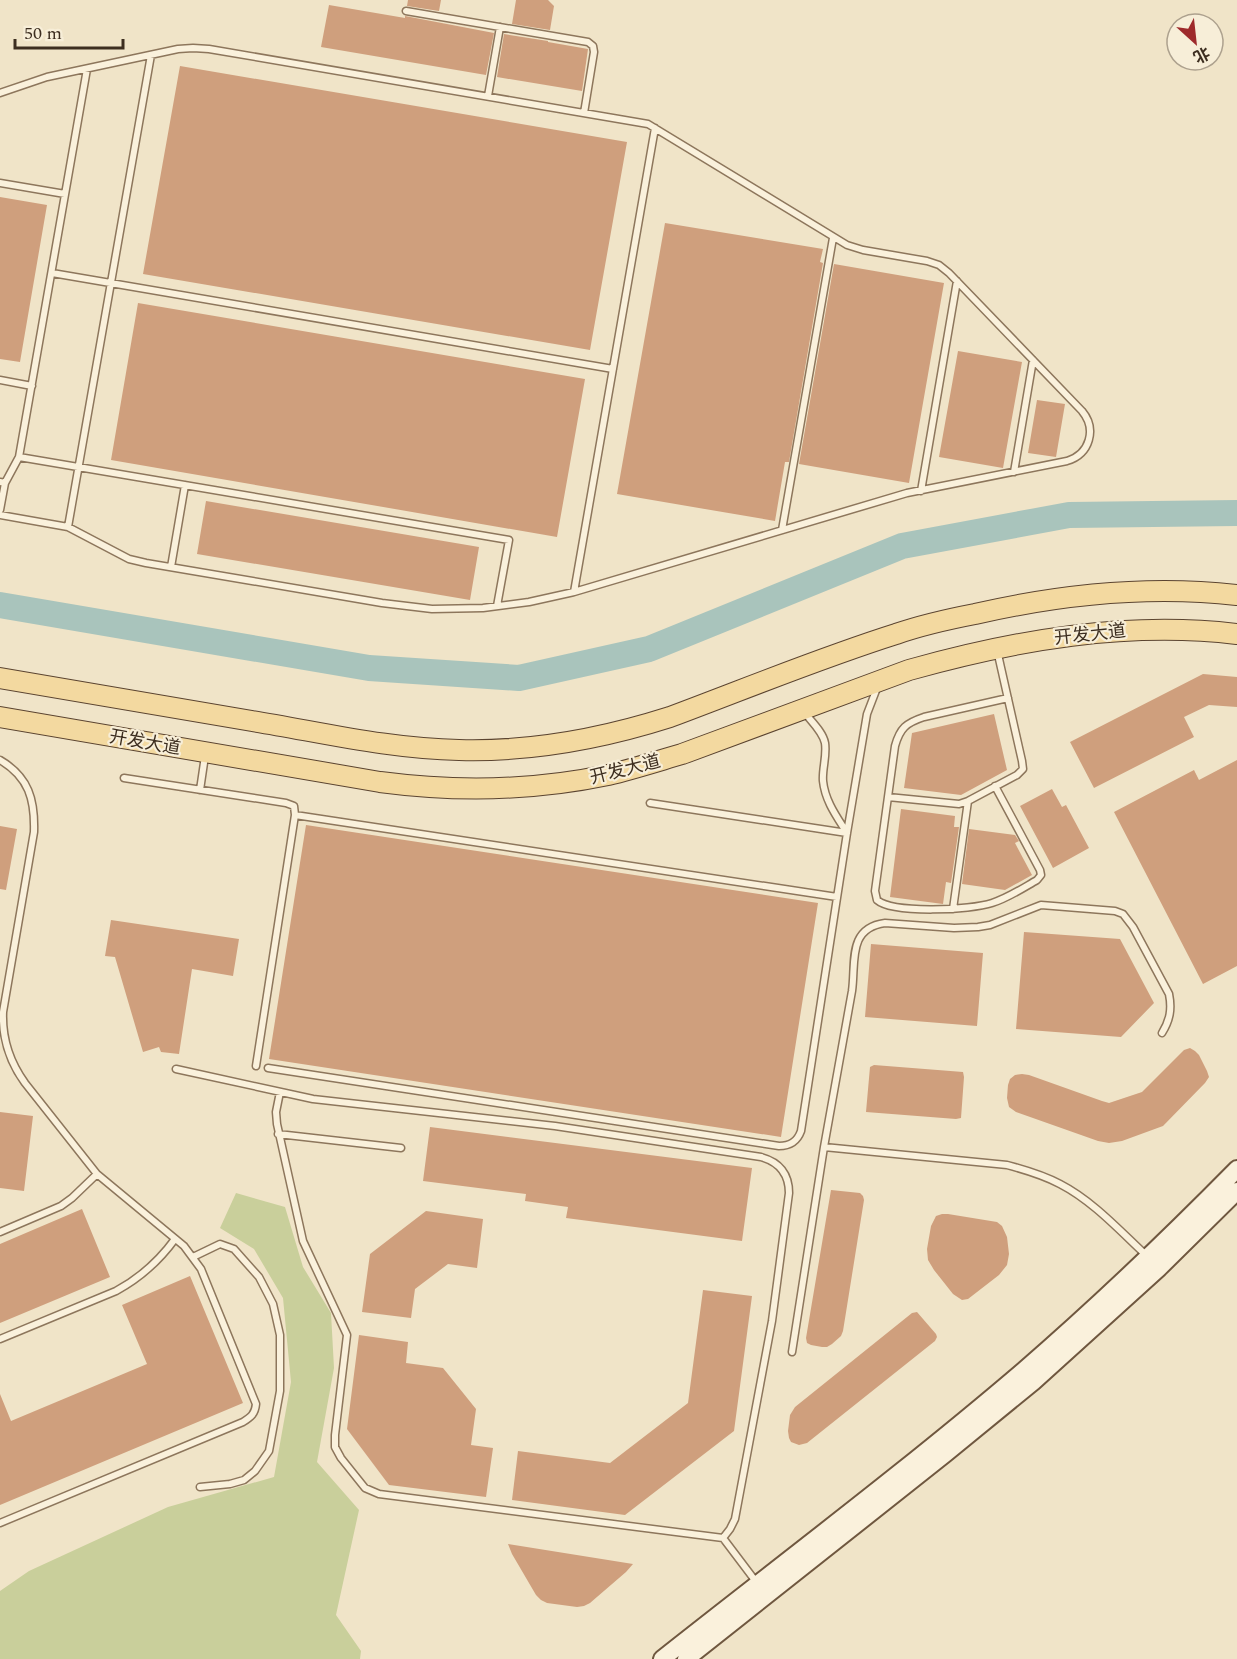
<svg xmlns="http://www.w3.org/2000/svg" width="1237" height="1659" font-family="Spectral,'Noto Sans SC',serif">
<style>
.green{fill:#c9cf9b}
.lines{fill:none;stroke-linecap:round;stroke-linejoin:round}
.river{stroke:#a9c4bc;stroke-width:26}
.building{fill:#cf9f7d}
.service-casing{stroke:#8d765c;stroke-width:9}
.secondary-casing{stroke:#6f573f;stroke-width:20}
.primary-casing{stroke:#5b4430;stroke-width:22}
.service{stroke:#faf1dc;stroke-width:6}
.secondary{stroke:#faf1dc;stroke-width:16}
.primary{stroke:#f3d9a0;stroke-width:20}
.labels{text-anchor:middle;stroke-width:4.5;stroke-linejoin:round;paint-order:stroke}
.street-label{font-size:18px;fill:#3d2e20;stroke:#f7eed8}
</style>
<rect width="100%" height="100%" fill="#f0e4c8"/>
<path class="green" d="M236 1193 285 1207 303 1267 331 1313 334 1368 317 1462 359 1510 336 1615 361 1651 360 1659H0V1591L29 1571 168 1507 274 1477 291 1382 283 1298 254 1249 220 1228Z"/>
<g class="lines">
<path class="river" d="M0 605 369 668 519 678 649 649 902 546 1069 515 1237 513"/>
</g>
<path class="building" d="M408 0H441L439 11 407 6Z
M516 0H548L554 6 550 30 512 24Z
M329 5 405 18V16L494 33 486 75 321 47Z
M504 34 548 41V42L588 49 582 91 497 77Z
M180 66 627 142 590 350 143 274Z
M0 197 47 205 20 362 0 359Z
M665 223 823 249 820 262 823 263 789 462H785L775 521 617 494Z
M834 264 944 283 909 483 799 464Z
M138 303 585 379 557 537 111 460Z
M958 351 1022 362 1003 468 939 457Z
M1037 400 1065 404 1056 457 1028 453Z
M206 501 479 547 470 600 197 554Z
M1203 674 1237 677V707L1209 705 1184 717 1194 737 1094 788 1070 742Z
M994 714 1007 770 961 795 904 788 912 733Z
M1237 760V966L1203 984 1114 812 1194 770 1199 780Z
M1052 789 1062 807 1066 805 1089 848 1053 868 1020 806Z
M901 809 955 816 954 827H959L951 883 946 882 943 904 890 897Z
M306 825 818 903 781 1137 269 1059Z
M0 826 17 829 6 890 0 889Z
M969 829 1015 835 1019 841 1015 843 1032 875 1005 890 962 884Z
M111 920 239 939 233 976 192 969 179 1054 161 1052 159 1047 143 1052 115 957 105 956Z
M1024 932 1120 939 1154 1003 1121 1037 1016 1029Z
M871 944 983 953 977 1026 865 1017Z
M1190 1048 1195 1051 1199 1055 1207 1071 1209 1077 1205 1083 1163 1126 1122 1141 1109 1143 1098 1141 1016 1112 1009 1107 1007 1098 1008 1085 1010 1079 1015 1075 1022 1074 1029 1075 1102 1101 1109 1103 1142 1092 1184 1050Z
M874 1065 963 1072 964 1077 961 1118 956 1119 866 1112 870 1067Z
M0 1112 33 1116 24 1191 0 1188Z
M430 1127 752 1168 742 1241 566 1218 568 1207 525 1201 526 1194 423 1181Z
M831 1190 860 1193 863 1196 864 1200 843 1331 841 1336 832 1344 827 1347H822L811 1345 807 1343 806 1338Z
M82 1209 110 1277 0 1323V1244Z
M426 1211 483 1219 477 1268 448 1264 415 1289 411 1318 362 1312 370 1254Z
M942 1214H948L997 1222 1002 1226 1007 1237 1009 1254 1007 1265 999 1275 968 1299 962 1300 953 1294 934 1270 928 1260 927 1249 931 1226 936 1216Z
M190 1276 243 1403 0 1505V1394L11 1421 147 1364 122 1305Z
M703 1290 752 1296 734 1431 625 1515 512 1500 518 1451 610 1463 688 1403Z
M917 1312 936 1334 937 1337 935 1341 807 1443 799 1445 791 1442 789 1438 788 1431 790 1415 795 1407 912 1313Z
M359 1335 408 1342 406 1363 443 1368 476 1409 471 1445 493 1448 486 1497 389 1485 347 1429Z
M508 1544 633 1564 626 1572 590 1603 584 1606 577 1607 547 1603 541 1600 536 1595 512 1554Z"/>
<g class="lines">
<defs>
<path id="service" d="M406 11 588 42 593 46 594 52 584 113
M0 93 47 77 178 49 193 48 209 49 648 124 847 245 863 250 927 261 939 265 949 273 1082 411C1097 429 1090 454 1067 461L907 493 574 592 529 602 483 608 432 609 382 603 146 563 129 559 68 527 0 515
M488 96 500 27
M0 183 65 194
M52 273 613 369
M0 380 32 386
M19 457 509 540 497 606
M1014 472 1033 360
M0 482 5 483 19 457 87 69
M921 491 957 281
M0 510 5 483
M68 527 151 55
M782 530 833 238
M171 567 185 485
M574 592 655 128
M804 712C811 721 823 732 825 743 827 756 822 769 823 781 825 801 837 817 847 833
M0 760C29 777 35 800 34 832L3 1012C2 1038 9 1061 25 1083L97 1174 184 1246 201 1269 256 1404C255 1414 251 1417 243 1422L0 1523
M124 778 286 803 294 806 295 815 256 1066
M995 786 1040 870 1041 875 1037 880C1023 888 1008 898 992 903 971 910 893 914 877 900L875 891 895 746C900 728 906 723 924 717L1008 698
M200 790 205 756
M888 797 959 804 968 801 1017 775 1023 769 1022 761 997 650
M295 815 837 897
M847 833 867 714 877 688
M953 909 968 801
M268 1068 779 1146C790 1146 797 1142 801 1131L847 833 650 803
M176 1069 313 1099 555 1126 761 1157C779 1162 789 1174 789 1193L772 1321 735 1519 730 1529 723 1538
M280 1092 276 1112 277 1124 303 1241 347 1335 335 1435V1447L341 1458 365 1488 379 1494 723 1538 757 1583
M278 1134 401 1148
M824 1147 1007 1165C1026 1170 1043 1175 1060 1184 1093 1201 1120 1231 1147 1256
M0 1232 61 1206 72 1198 97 1174
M193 1257 220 1244 234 1249 259 1277 273 1304 280 1335V1391L269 1451 255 1471 244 1480 230 1484 200 1487
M0 1339 116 1291C140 1278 159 1261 175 1239
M792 1352 824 1147 852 991C856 963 847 928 885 923L954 928 978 927 990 925 1041 905 1115 911 1123 914 1133 927 1169 994C1172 1009 1170 1020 1162 1033"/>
<path id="secondary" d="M662 1659C782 1564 906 1471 1023 1371 1097 1307 1168 1239 1237 1169
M686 1659 945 1454 1033 1382 1159 1268 1237 1191"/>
<path id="primary" d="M0 678C84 692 168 706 252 721 320 732 390 749 459 750 532 752 601 739 670 717 745 689 820 658 896 634 922 625 949 619 975 614 1062 594 1149 585 1237 595
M0 717 380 782C456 792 532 791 608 775 633 769 658 761 682 754L909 670C1016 640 1126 621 1237 634"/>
</defs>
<use href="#service" class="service-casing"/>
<use href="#secondary" class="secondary-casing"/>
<use href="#primary" class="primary-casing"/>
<use href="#service" class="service"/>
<use href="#secondary" class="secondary"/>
<use href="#primary" class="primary"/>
</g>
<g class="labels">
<g class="street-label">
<text transform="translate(1090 634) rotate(-6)" y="6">开发大道</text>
<text transform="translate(145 742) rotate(10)" y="6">开发大道</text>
<text transform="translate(625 769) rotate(-14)" y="6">开发大道</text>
</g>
</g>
<g transform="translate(1195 42) rotate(153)"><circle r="28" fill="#f7eed8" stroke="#ada18e" stroke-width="1.5"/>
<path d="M0-4.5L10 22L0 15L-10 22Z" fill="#9e2a2b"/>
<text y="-9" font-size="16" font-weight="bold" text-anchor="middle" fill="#3d2e20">北</text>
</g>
<path d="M15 39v9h108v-9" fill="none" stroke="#3d2e20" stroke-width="3"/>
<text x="24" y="39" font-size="18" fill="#3d2e20" stroke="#f7eed8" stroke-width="4.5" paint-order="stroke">50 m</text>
</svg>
